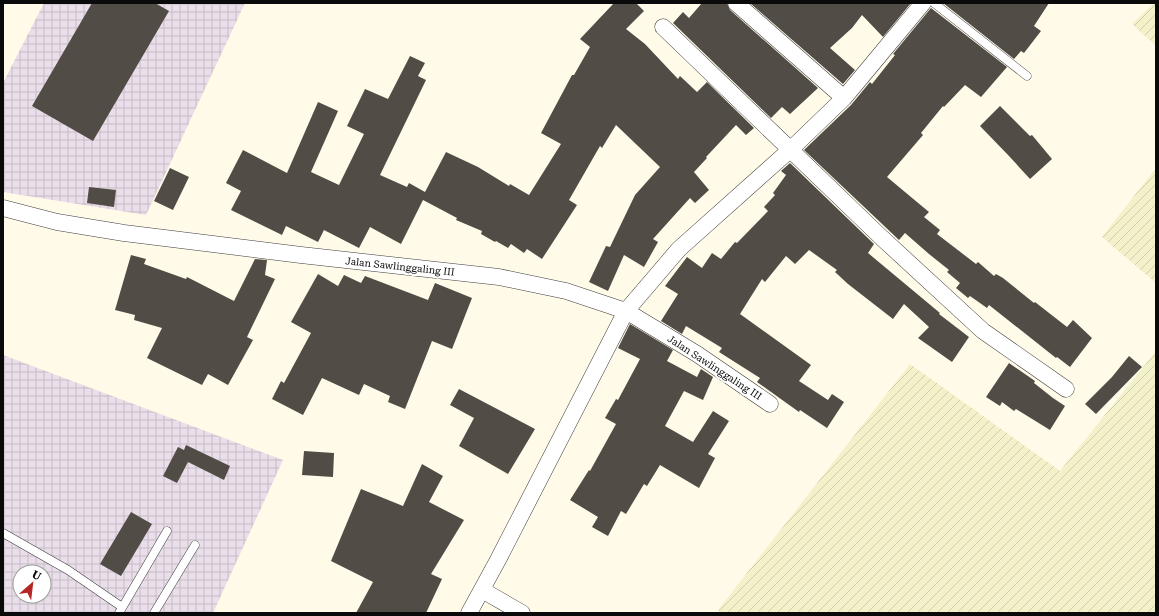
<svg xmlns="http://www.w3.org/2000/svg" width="1159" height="616" font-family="'Roboto Serif',serif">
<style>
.industrial{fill:url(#industrial-grid);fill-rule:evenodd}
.farmland{fill:url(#farmland-furrows)}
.building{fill:#524c47}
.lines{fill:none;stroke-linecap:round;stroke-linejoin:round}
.lane-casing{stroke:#3d3d3d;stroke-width:9}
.street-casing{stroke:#3d3d3d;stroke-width:17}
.lane{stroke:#fff;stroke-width:8}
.street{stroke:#fff;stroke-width:16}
.labels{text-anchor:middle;stroke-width:4;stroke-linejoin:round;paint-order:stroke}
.street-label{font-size:10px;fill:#0a0a0a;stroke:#fff}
</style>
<defs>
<pattern id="industrial-grid" width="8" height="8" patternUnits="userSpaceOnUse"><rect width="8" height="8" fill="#e9dee9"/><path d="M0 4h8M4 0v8" fill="none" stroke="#c6bdc6"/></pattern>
<pattern id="farmland-furrows" width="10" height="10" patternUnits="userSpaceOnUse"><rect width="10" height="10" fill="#f3f1c9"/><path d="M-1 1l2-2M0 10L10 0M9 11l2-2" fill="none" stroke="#cfcdab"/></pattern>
</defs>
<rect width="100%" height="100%" fill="#fffbe8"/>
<path class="industrial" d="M44 3H245L146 215 3 192V83Z
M3 355 283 460 213 613H3ZM20 572H44V596H20Z"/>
<path class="farmland" d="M1154 3H1156V46L1132 24Z
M1156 168V283L1102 237Z
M1156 351V613H720L718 610 910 364 1060 471Z"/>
<path class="building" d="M92 3H155L169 11 93 141 32 106Z
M614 3H636L644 11 626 29 645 44 678 79 680 76 697 92 707 82 754 128 746 135 736 125 706 157 707 158 694 172 709 190 695 203 690 198 653 239 658 242 644 267 624 255 608 291 589 282 606 246 610 247 635 195 660 167 616 125 602 148 600 146 569 200 577 205 542 259 527 249 524 253 511 244 508 248 496 241 495 242 481 234 482 231 456 220 457 218 423 200 401 244 370 227 359 248 324 230 318 242 286 226 282 235 231 210 241 191 226 183 243 150 287 173 318 102 338 111 311 172 339 185 364 134 347 126 365 89 388 99 410 56 425 63 418 76 426 80 380 175 407 187 409 183 425 192 446 152 478 167 509 186 510 184 529 195 561 144 541 133 572 75H574L590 47 580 39Z
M702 3H727L730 10 818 88 790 114 782 107 771 118 673 23 683 12 689 18Z
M750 3H911L883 37 862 15 852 28 830 48 855 70 843 84Z
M943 3H1049L1034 26 1041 31 1024 53 1021 51 1014 59Z
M931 8 1007 67 981 97 965 85 944 107 943 106 921 133 923 135 887 177 929 212 924 217 940 230 937 234 976 264 978 262 994 276 996 274 1003 278 1034 303 1035 302 1067 327 1073 320 1092 338 1070 367 1057 357 1056 358 989 305 987 308 970 296 968 298 956 288 960 283 947 272 949 270 929 254 905 233 899 240 804 150 851 105 870 82 872 84 895 55 893 54Z
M1000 106 1030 136 1032 135 1052 159 1030 179 1009 156 980 126Z
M790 163 874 244 868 253 940 313 939 314 969 337 952 362 918 338 929 327 904 304 893 319 848 284 835 272 837 270 809 250 795 264 786 256 765 282 762 279 740 314 811 365 799 381 828 400 832 394 844 402 827 428 800 410 799 412 757 382 760 378 719 352 722 348 686 326 682 334 661 321 678 294 665 286 687 257 702 268 712 253 721 259 735 242 737 243 768 211 764 207 775 195 773 193 786 175 781 171Z
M170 168 189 177 173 210 154 201Z
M89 187 116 190 114 207 87 203Z
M131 255 146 259 144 264 186 279 187 277 234 301 255 259 267 260 265 275 275 279 247 337 253 340 228 385 208 374 202 385 147 358 162 328 134 320 135 315 115 310Z
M318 274 338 286 344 275 361 283 365 276 428 300 435 283 472 298 452 349 432 341 405 409 388 402 390 396 364 384 359 395 322 378 303 415 272 399 281 381 284 383 311 333 291 322Z
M630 324 673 350 667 361 697 377 701 369 713 377 703 400 684 391 665 426 693 442 713 411 729 421 708 454 715 458 699 488 660 465 647 486 644 484 626 514 621 511 608 536 592 527 598 517 570 500 589 470 590 471 616 424 605 418 616 399 618 400 640 359 618 348Z
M1129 356 1142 367 1096 414 1085 404 1112 377Z
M1009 363 1035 381 1034 383 1053 398 1065 406 1050 430 1016 409 1014 411 1002 402 1000 406 986 397Z
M459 389 535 429 508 474 459 446 474 418 450 405Z
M186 445 230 466 224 480 188 462 177 483 163 476 178 447 184 450Z
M304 451 334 453 333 477 302 475Z
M422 464 443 476 429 502 464 520 431 574 442 579 426 613H356L373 582 331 561 361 489 403 506Z
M131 512 152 524 121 576 100 564Z"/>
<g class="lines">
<defs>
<path id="lane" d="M934 3 1027 76
M3 533 68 570 122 607
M119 613 167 531
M154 613 195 545"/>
<path id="street" d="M736 3 844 98
M663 27 882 238 983 331 1066 389
M3 208 57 222 124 233 301 255 499 277 566 291 626 311 697 354 770 404
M482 590 522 613
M469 613 499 558 626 311 679 249 791 149 844 98 923 3"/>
</defs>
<use href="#lane" class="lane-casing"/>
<use href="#street" class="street-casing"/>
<use href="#lane" class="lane"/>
<use href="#street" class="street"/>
</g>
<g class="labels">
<g class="street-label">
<text transform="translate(400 266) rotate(6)" y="4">Jalan Sawlinggaling III</text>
<text transform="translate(715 367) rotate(33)" y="4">Jalan Sawlinggaling III</text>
</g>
</g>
<rect width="1159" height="616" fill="none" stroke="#0a0a0a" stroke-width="8"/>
<g transform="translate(32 584) rotate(28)"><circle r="19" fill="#ffffff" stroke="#9d9d9d"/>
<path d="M0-3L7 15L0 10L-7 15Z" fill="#b62626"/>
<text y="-6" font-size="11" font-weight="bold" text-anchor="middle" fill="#0a0a0a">U</text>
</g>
</svg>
